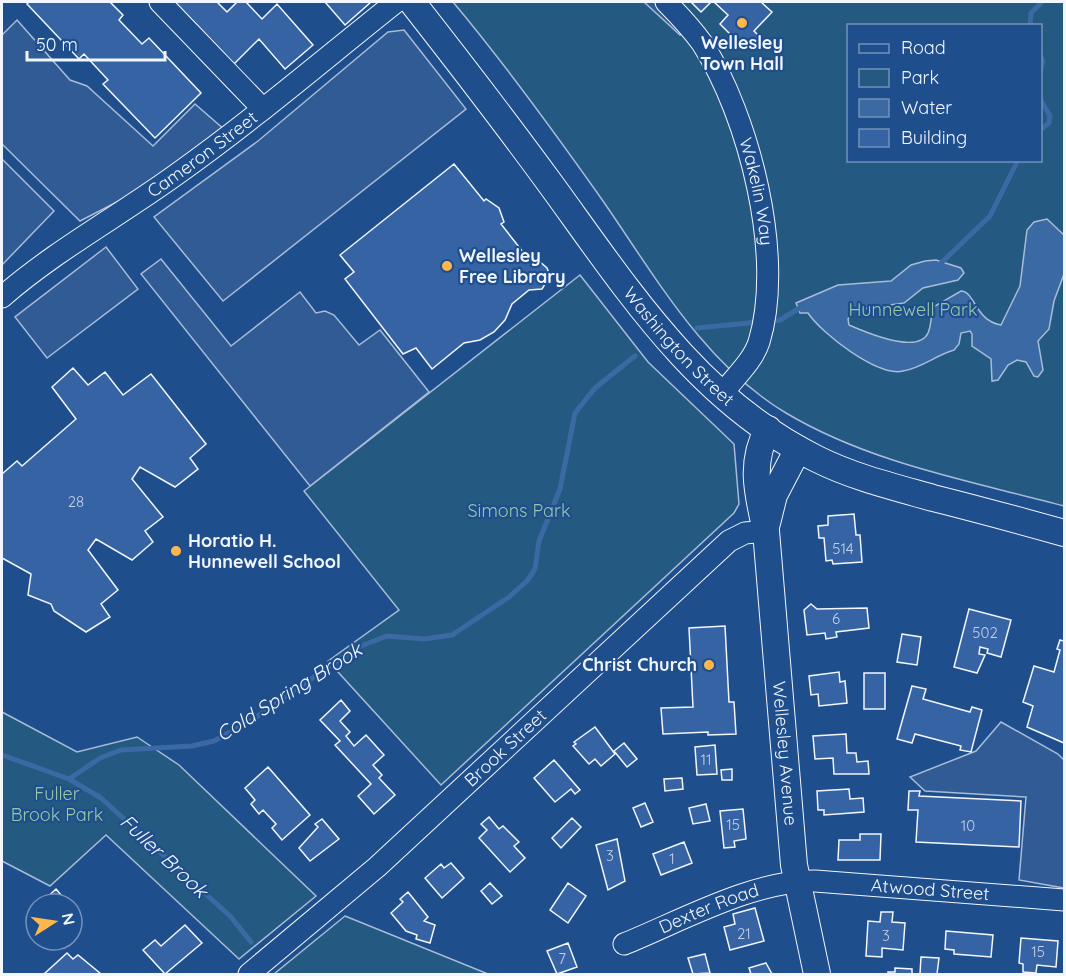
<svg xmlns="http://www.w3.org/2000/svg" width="1066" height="976" font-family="Quicksand,sans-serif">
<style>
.green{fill:#245a82;stroke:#a8bbd7;stroke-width:1.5;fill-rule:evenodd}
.parking{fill:#305b95;stroke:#a8bbd7;stroke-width:1.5}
.water{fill:#3b69a3;stroke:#a8bbd7;stroke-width:1.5}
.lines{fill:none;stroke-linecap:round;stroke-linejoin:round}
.stream{stroke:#3b69a3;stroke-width:5}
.building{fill:#3563a3;stroke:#f2f6ff;stroke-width:1.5}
.minor-casing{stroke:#f2f6ff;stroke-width:23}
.major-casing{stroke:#f2f6ff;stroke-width:28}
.minor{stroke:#1f4e8c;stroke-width:21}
.major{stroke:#1f4e8c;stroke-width:26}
.poi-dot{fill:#ffb74d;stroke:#1f4e8c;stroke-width:2}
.labels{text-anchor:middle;stroke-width:4.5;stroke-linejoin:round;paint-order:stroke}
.number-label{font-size:15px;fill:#c3d1e8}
.poi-label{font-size:18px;font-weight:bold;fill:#f2f6ff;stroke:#1f4e8c;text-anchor:start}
.street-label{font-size:18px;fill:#f2f6ff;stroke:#1f4e8c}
.park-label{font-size:18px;fill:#97c8a6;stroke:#1f4e8c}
.water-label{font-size:20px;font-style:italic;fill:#f2f6ff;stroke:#1f4e8c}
</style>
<rect width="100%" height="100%" fill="#1f4e8c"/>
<path class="green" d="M453 2H1064V506C970 481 870 463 786 413 704 364 655 276 603 201 555 133 506 65 453 2ZM848 26H1040V160H848Z
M580 275 648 362 734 444 739 504 734 513 441 785 328 661 399 610 304 491Z
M2 712 77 752 137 737 179 765 316 896 239 959 106 835 50 886 2 861Z
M345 916 488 974H490H274Z"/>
<path class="parking" d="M644 2H675L697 20 680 35Z
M17 20 70 80 87 86 153 146 195 104 226 131 148 186 80 221 2 144V35Z
M404 30 466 109 223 301 154 217 258 141 388 32Z
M2 159 54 211 2 265Z
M106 247 138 289 47 358 15 317Z
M161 259 231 346 300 292 316 313 325 311 334 315 359 345 380 330 429 392 310 486 141 274Z
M1001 722 1058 754 1064 760V888L1019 880 1026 797 925 791 910 777 976 751Z"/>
<path class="water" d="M1047 219 1064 235V274L1054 301 1049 329 1038 341 1043 370 1038 377 1034 376 1026 362 1017 360 1008 365 998 380 992 381 991 359 972 346V334L970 331 961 333 959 344 954 350C936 355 922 368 903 371 878 377 822 334 808 313H800L796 303 838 285 891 281 911 265 925 261 936 260 961 268 964 273 958 280 923 288 904 303 855 310 848 319 849 325C865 332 918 355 928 333 932 324 930 314 935 306L961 291C975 291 975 321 1001 325L1020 286 1027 230 1034 222Z"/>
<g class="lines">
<path class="stream" d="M1030 26 1031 13 1042 2
M1040 55 1043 62 1040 71
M1040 99 1050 116 1049 123 1040 130
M939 265 990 216 1016 164
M769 322 780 320 803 306
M697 328 759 322
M2 755 69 779 101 798 231 917 251 942
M69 779 100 758 121 750 192 746 214 741 249 722 356 648 387 636 424 639 452 635 509 597 527 581 535 569 539 541 560 489 575 413 595 388 635 356"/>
</g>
<path class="building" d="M29 2H110L123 15 119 20 142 44 149 38 201 93 155 138 103 84 108 80 84 54 79 59 27 4Z
M175 2H217L227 12 237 2H246L262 19 277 4 313 45 285 69 259 39 234 64Z
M325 2H371L345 25Z
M691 2H711L701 12Z
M714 2H761L772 12 754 31 759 36 749 46 742 40 739 43 720 24 728 15Z
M454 164 484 201 486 199 499 208 504 222 501 224 530 261H539L547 268 550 276 542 289 529 290 512 304 505 320 494 332 480 340 464 343 432 369 416 348 403 354 345 279 354 272 340 255Z
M73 368 88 385 105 372 123 395 151 374 206 444 190 458 198 469 175 487 140 467 132 479 163 517 145 531 153 542 132 560 96 539 88 550 118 590 101 604 110 617 86 632 54 611 51 604 28 595 31 574 2 558V474L17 461 22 466 76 419 52 387Z
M854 514 856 535H860L862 562 833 564 832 560 826 561 824 538H819L818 526 828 525V516Z
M811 604 817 609 867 608 869 628 836 632 837 637 826 639 825 633 807 635 804 610Z
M969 609 1011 620 1001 657 987 653 988 649 980 647 979 654 985 655 977 673 954 667Z
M725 626 729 702H734L736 734 708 735V732L663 734 661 708 693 707 689 628Z
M902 634 921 637 917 665 897 662Z
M1060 640 1064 641V743L1027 727 1033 706 1023 702 1034 666 1054 672 1060 650 1057 649Z
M839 672 840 682 845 681 847 703 819 706 818 694 811 695 809 676Z
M864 673H885V709H864Z
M912 686 926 689 923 699 970 712 972 707 982 710 971 752 960 750 961 746 915 734 912 743 897 739Z
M341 700 350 711 340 721 350 732 346 736 354 746 366 735 384 755 373 765 382 775 379 778 395 795 374 814 358 796 371 784 335 745 340 741 320 720Z
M595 727 615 754 601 766 595 759 589 764 573 746 576 744 574 742Z
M846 734 847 753H856L857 762 868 761 869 774H834L833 758 815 759 813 736Z
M624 743 637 759 627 767 614 751Z
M715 745 717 774 697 775 695 747Z
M554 760 580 790 575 794 571 789 555 802 534 778Z
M268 767 310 815 282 840 272 828 276 824 263 810 259 814 251 804 255 800 245 788Z
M732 769V780H722L721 770Z
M682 778 683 789 665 791 664 779Z
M849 789 850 799 863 798 864 812 824 815V810H818L817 791Z
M909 791H920L919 796 1021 801 1019 847 916 842 918 810H908Z
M645 803 653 822 641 827 633 808Z
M706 804 710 821 693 824 689 808Z
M743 809 746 839 734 841 735 847 724 848 720 811Z
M489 817 499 829 503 826 519 842 514 846 525 858 510 872 479 838 487 830 481 824Z
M572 818 581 827 561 848 552 838Z
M322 819 339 839 310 861 299 848 318 827 315 824Z
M860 834H881L880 860H838L839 840H860Z
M617 839 625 881 608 890 596 845Z
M684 842 692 863 661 875 653 854Z
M451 863 464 878 442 898 425 878 441 864 444 868Z
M490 883 502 896 492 904 481 891Z
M568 883 586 896 568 923 550 910Z
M56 889 66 901 63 904H40Z
M408 892 428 917 424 921 435 925 430 943 416 939 417 935 406 931 391 913 403 902 400 899Z
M755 908 764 941 730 950 724 927 735 924 733 914Z
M881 912H893L892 922 905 923 903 950 882 948V957L866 956 868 921 880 922Z
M185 925 202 943 165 974 143 950 155 940 161 946Z
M946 931 993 935 991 957 954 954V950L945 949Z
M1021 938 1058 941 1056 967 1037 965 1036 973 1023 972V964L1019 963Z
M568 943 577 967 557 974 547 951Z
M67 953 73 959 78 955 101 974H44Z
M705 954 710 973 693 974 688 958Z
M921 957 939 958 937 974H920Z
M766 963 772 974H751L749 968Z
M895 968 912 969V974H888V972H895Z"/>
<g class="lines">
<defs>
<g id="minor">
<path d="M160 2 263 109"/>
<path id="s1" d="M666 2C679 15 691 28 702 43 749 116 785 257 759 342 753 361 734 378 722 394"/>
<path id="s2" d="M2 297C56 250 119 216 177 174 253 120 323 60 396 2"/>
<path id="s3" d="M624 944C681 921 754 880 815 881L1064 900"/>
<path id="s4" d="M249 974 377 867 729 541 745 533 766 531"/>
</g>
<g id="major">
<path id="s5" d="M412 2C459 62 506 123 552 186 627 289 698 401 817 459 853 477 894 487 933 498 977 509 1021 521 1064 533"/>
<path id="s6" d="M768 429C749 463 758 495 766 531L794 865 817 974"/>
<path d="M767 523 774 495 798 449"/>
</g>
</defs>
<use href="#minor" class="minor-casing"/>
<use href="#major" class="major-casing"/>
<use href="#minor" class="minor"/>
<use href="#major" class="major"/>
</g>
<g class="poi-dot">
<circle cx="742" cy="23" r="6"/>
<circle cx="447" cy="266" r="6"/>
<circle cx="176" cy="551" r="6"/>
<circle cx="709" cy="665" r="6"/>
</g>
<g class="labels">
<g class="number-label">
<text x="76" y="507">28</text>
<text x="843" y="554">514</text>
<text x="836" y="624">6</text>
<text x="985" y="638">502</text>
<text x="706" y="765">11</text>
<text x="733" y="830">15</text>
<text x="968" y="831">10</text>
<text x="610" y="861">3</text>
<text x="672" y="864">1</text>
<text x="744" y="939">21</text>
<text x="886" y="941">3</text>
<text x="1038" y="957">15</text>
<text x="562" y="964">7</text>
</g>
<g class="poi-label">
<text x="742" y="49" text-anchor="middle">Wellesley<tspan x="742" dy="21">Town Hall</tspan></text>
<text x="459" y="262">Wellesley<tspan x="459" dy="21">Free Library</tspan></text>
<text x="188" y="547">Horatio H.<tspan x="188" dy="21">Hunnewell School</tspan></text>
<text x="697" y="671" text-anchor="end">Christ Church</text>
</g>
<g class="street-label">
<text dy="6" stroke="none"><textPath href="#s2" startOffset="246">Cameron Street</textPath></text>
<text dy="6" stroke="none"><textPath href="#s1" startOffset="214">Wakelin Way</textPath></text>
<text dy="6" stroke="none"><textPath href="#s5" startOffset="436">Washington Street</textPath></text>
<text dy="6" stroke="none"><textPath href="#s4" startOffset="342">Brook Street</textPath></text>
<text dy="6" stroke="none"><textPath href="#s6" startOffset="328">Wellesley Avenue</textPath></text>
<text dy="6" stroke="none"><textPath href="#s3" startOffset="318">Atwood Street</textPath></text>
<text dy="6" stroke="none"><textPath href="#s3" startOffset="92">Dexter Road</textPath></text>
</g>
<g class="park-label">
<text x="913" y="316">Hunnewell Park</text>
<text x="519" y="517">Simons Park</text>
<text x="57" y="800">Fuller<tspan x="57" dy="21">Brook Park</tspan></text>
</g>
<g class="water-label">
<text transform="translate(289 692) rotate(-32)" y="7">Cold Spring Brook</text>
<text transform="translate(164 856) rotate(43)" y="7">Fuller Brook</text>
</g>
</g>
<rect width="1066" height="976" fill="none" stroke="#f2f6ff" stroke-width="6"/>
<rect x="847" y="24" width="195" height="138" fill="#1f4e8c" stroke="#7391ba" stroke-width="1.5"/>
<rect x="859" y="44" width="30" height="9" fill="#1f4e8c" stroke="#7391ba" stroke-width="1.5"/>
<text x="901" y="54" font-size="18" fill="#f2f6ff">Road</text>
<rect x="859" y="69" width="30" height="18" fill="#245a82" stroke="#7391ba" stroke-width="1.5"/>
<text x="901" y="84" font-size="18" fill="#f2f6ff">Park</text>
<rect x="859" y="99" width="30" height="18" fill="#3b69a3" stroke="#7391ba" stroke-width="1.5"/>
<text x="901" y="114" font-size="18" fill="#f2f6ff">Water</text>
<rect x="859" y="129" width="30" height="18" fill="#3563a3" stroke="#7391ba" stroke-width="1.5"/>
<text x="901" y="144" font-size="18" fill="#f2f6ff">Building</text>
<g transform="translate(54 922) rotate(78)"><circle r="28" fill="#1f4e8c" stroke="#7391ba" stroke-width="1.5"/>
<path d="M0-4.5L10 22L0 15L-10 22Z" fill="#ffb74d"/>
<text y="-9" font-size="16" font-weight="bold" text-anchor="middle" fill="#f2f6ff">N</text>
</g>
<path d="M27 51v9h138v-9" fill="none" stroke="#f2f6ff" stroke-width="3"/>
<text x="36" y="51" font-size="18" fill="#f2f6ff" stroke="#1f4e8c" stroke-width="4.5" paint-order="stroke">50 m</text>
</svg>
